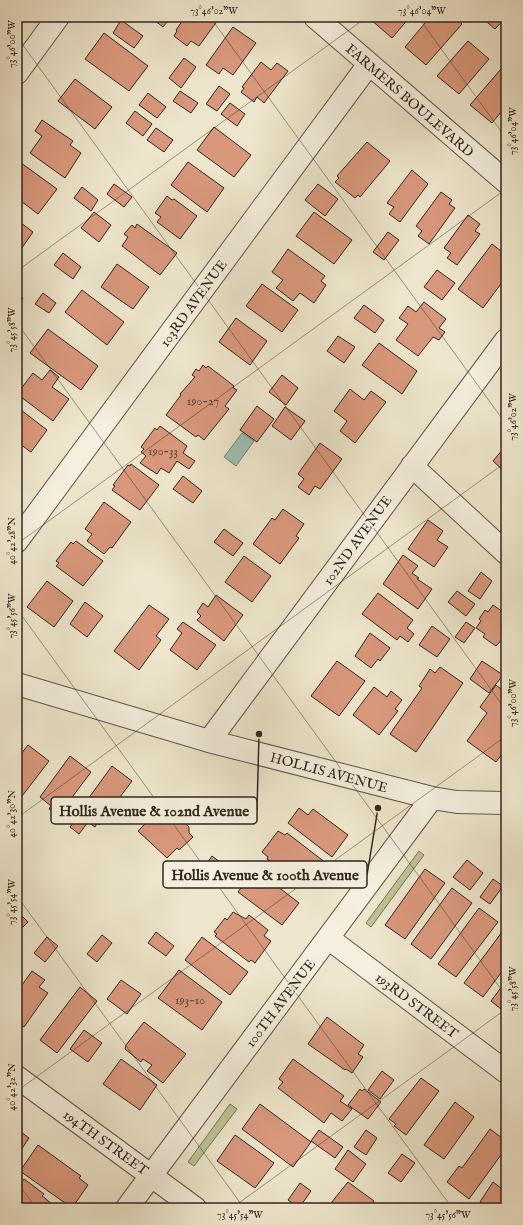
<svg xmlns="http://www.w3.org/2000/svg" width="523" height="1225" font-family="'IM FELL English',serif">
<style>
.green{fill:#bec394;stroke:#78745a}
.water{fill:#9bc0b1;stroke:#718277}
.building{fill:#d9987c;stroke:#322621}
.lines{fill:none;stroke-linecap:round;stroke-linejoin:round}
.minor-casing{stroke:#61564c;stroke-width:24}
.minor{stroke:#f4efde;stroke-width:22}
.ticks{fill:none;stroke:#322621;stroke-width:1;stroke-opacity:0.45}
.labels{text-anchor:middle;stroke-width:3;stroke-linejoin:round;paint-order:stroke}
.number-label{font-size:12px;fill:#5c4238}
.street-label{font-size:14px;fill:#322621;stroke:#f4efde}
.leader{fill:none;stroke:#322621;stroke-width:1.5}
.callout-dot{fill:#322621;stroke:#f4efde;stroke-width:1.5}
.callout{fill:#f4efde;stroke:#322621;stroke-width:1.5}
.callout-label{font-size:15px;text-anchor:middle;font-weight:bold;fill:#322621}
.neatline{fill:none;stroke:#322621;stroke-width:1.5}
.ticks-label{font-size:10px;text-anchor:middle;fill:#322621}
</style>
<rect width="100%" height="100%" fill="#eee6cc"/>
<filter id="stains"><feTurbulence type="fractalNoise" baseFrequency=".005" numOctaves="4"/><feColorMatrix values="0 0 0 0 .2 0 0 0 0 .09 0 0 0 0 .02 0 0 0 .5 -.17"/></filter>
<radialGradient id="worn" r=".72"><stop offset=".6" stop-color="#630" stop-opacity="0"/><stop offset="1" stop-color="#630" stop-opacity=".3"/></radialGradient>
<path class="green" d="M419 851 424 855 371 927 366 923Z
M230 1104 237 1109 194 1166 188 1162Z"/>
<path class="water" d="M242 433 254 441 236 466 224 457Z"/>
<path class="building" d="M150 17H171L163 27Z
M185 17H220L199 46 191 41 187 46 174 36 177 31 176 30Z
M372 17H410L392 38 370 19Z
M430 17H454L462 24 426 65 405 47Z
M481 17H506L495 29Z
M121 20 143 36 134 48 113 33Z
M233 27 256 43 233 75 223 68 219 74 206 65Z
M104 33 148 66 129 91 85 59Z
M468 41 489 59 459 94 437 76Z
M184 58 196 67 181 88 169 78Z
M261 62 271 70 277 63 288 71 264 103 257 97 254 102 241 92 244 88 242 87Z
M501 69 506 73V106L492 123 470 105Z
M75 79 112 107 95 129 58 101Z
M219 86 230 94 217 111 206 104Z
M180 91 198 103 191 113 173 101Z
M148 93 166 107 157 118 139 105Z
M230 103 245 114 237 126 221 114Z
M135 111 152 124 143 136 126 123Z
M42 120 73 141 70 145 81 153 65 178 30 153 42 136 35 131Z
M214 127 251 155 234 177 197 150Z
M156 128 173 140 164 152 147 140Z
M367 142 390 161 360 197 358 195 355 198 335 182 339 178 337 176Z
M17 160 57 189 38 214 17 198Z
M188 162 224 188 207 212 171 185Z
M412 170 428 184 400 222 389 214 394 207 387 203Z
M114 184 132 197 124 207 107 194Z
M318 184 338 199 325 216 305 200Z
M82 187 98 200 91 211 74 198Z
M441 192 452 200 449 204 455 208 429 244 418 236 422 231 416 226Z
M167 196 172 200 174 199 197 216 180 239 157 222 161 217 155 213Z
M94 212 111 225 99 242 81 228Z
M314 212 352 240 334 264 296 236Z
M468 215 480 224 475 231 480 234 457 265 447 258 451 253 444 248Z
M17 220 33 232 17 255Z
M137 224 177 253 160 275 122 246 128 237 124 234 132 225 135 228Z
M388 232 399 240 384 260 373 252Z
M492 244 506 255V277L483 308 458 289Z
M288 249 325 276 321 281 326 285 314 303 300 293 293 301 276 288 283 280 272 272Z
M63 253 81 267 73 279 54 265Z
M117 264 149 287 133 309 101 287Z
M437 270 455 283 442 300 424 287Z
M262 284 298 310 282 332 246 306Z
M82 290 124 322 107 345 65 312Z
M43 293 56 303 49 313 35 304Z
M17 294 23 298 17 306Z
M424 302 446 319 439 328 445 332 439 340 433 337 418 356 396 340 408 324 399 318 408 306 416 312Z
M364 305 384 320 375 333 354 318Z
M236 318 267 341 250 365 219 342Z
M48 329 98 366 81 390 30 353Z
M338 336 355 347 344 363 327 351Z
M379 343 417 371 402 394 362 365Z
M203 365 206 368 208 366 234 386 233 388 237 390 225 406 229 409 204 440 198 435 196 437 166 415 181 395 180 394 195 377 192 375 196 369 199 371Z
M50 370 59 377 52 387 69 399 53 421 17 394 33 373 42 380Z
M282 375 298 388 286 405 269 392Z
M350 389 364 400 371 391 386 402 355 443 340 431 347 421 334 411Z
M257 406 274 419 257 442 240 430Z
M17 407 47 430 31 452 17 442Z
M285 407 305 421 291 440 272 426Z
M160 426 187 446 183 453 195 461 189 469 177 461 169 473 161 468 157 474 140 463 146 456 141 452 144 449 141 447 155 428 157 430Z
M506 440V473L493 461 504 448 501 445Z
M320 443 342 459 320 489 315 486 309 495 298 487 304 479 298 474Z
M17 460 22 463 17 470Z
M131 464 159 485 140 510 112 490 115 486 113 485 128 465 130 466Z
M183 476 202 491 193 503 173 489Z
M104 502 131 522 112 548 110 547 104 554 87 541 92 534 85 529Z
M283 509 304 524 296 536 299 538 280 564 253 544 272 518 275 520Z
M428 520 443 531 437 540 448 547 434 567 408 549Z
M224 529 243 543 233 556 214 542Z
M76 541 103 561 83 586 56 566 59 563 56 561 71 542 73 544Z
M403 555 418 566 412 573 419 578 417 579 432 589 418 609 383 584Z
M244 556 271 576 252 602 225 582Z
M481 572 492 581 480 599 468 591Z
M47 581 73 601 54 627 27 607Z
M457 591 475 604 466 616 448 602Z
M378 593 413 620 407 628 414 634 408 642 400 636 397 640 362 614Z
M216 595 243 615 224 641 197 620 201 616 197 612 203 603 208 607Z
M85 602 103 616 87 637 70 624Z
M149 605 169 619 156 636 161 640 139 670 114 651Z
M493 605 506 614V635L496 646 483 637 485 634 476 628 481 621 479 619 485 610 488 612Z
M183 622 216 645 197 670 170 650 182 633 177 629Z
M466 622 475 628 464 643 455 637Z
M432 626 450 639 437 657 419 645Z
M370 633 390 648 380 661 378 659 371 668 355 656Z
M337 661 365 681 339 716 311 696Z
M482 661 503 675 489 693 470 679Z
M440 667 463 683 416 752 390 734 422 688 419 686 430 669 435 673Z
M496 685 506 693V749L496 762 467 741 487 713 480 707Z
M374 687 387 697 391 691 402 700 395 709 398 711 379 735 353 715Z
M28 745 49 761 19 800 17 799V759Z
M70 756 91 772 58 816 49 809 51 806 40 797Z
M112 766 132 781 99 825 97 823 95 827 88 822 79 834 70 827 82 811 80 810Z
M155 798 179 822H184L189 827V833L193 837 179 850 177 848 167 858 138 831 151 818 143 809Z
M299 808 308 815 313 809 348 835 332 857 288 823Z
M278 831 285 835 287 833 326 863 309 885H302L267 859 268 857 262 852Z
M212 856 229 869 217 886 200 873Z
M467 860 483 873 470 890 453 877Z
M255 869 299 903 282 925 238 892Z
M425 869 445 883 405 939 385 925Z
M493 879 503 886 490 904 480 897Z
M452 888 472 903 431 959 411 944Z
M479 908 498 922 456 977 438 964Z
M17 911 28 922 17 933Z
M233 912 246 919 249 915 268 930 264 936 271 941 255 963 251 960 249 962 215 936 217 934 214 932 225 918 227 920Z
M505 928 506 966 483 997 464 983Z
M156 932 174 946 166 956 148 943Z
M102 935 112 943 97 962 87 954Z
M47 937 58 946 45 962 34 953Z
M202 937 248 972 230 995 185 960Z
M179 970 222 1002 202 1030 158 998Z
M32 971 45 980 39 987 48 993 24 1027 17 1022V992Z
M121 980 141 994 127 1014 107 999Z
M506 981V1013L491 1001Z
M80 987 97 1001 57 1053 40 1040Z
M327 1017 364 1045 358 1054 363 1057 352 1073 346 1069 345 1070 308 1044Z
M144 1022 186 1054 163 1083 147 1071 152 1065 143 1059 141 1062 125 1049 126 1045Z
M84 1030 102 1043 88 1062 70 1049Z
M121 1059 157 1085 140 1110 103 1084Z
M293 1059 344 1096 340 1101 352 1109 342 1121 331 1113 324 1123 278 1088 283 1082 279 1079Z
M382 1071 394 1080 380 1099 368 1090Z
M421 1078 439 1091 406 1135 394 1126 396 1124 389 1119Z
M360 1089 362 1091 364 1089 381 1102 368 1119 348 1105Z
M455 1102 474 1117 444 1159 424 1145Z
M260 1104 311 1142 293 1167 242 1129Z
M17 1129 29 1138 17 1156Z
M490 1129 506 1141V1148L469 1199 447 1182 459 1166 462 1168Z
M319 1130 343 1147 335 1158 311 1141Z
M366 1130 377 1138 366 1155 354 1147Z
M235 1135 274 1163 255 1188 217 1161Z
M38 1145 81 1176 79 1178 88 1185 72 1208 20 1171Z
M348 1150 366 1164 353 1182 335 1169Z
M402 1154 415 1163 401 1182 388 1173Z
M24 1179 44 1194 42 1196 57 1208H17V1188Z
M348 1182 374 1201 369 1208H327Z
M493 1182 506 1192V1203L503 1208H489L480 1202Z
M300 1183 311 1191 299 1208 288 1200Z"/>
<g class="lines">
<defs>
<path id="minor" d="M315 17 506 182
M17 73 58 17
M412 466 506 553
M17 541 369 64
M17 684 209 741 432 798 457 802 506 803
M209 741 506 340
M328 938 506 1072
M17 1077 195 1208
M127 1208 432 798"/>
</defs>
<use href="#minor" class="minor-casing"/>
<use href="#minor" class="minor"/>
</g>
<path class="ticks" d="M210 17 506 424M418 17 506 138M17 37 506 710M17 271 367 17M17 323 506 996M17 544 506 189M17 609 452 1208M17 818 506 462M17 896 244 1208M17 1091 506 736M17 1182 36 1208M232 1208 506 1009"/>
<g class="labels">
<g class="number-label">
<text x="203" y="405">190-27</text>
<text x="163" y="455">190-33</text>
<text x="190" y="1004">193-10</text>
</g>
<g class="street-label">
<text transform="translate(410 100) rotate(41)" y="5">FARMERS BOULEVARD</text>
<text transform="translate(193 303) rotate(-54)" y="5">103RD AVENUE</text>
<text transform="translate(357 540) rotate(-54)" y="5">102ND AVENUE</text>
<text transform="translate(329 772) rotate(15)" y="5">HOLLIS AVENUE</text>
<text transform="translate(280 1003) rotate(-53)" y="5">100TH AVENUE</text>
<text transform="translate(417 1005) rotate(37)" y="5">193RD STREET</text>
<text transform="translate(106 1142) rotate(36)" y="5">194TH STREET</text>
</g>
</g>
<path class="leader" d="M259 734L257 810M378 808L367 875"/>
<g class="callout-dot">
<circle cx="259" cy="734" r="4"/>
<circle cx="378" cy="808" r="4"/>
</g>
<g class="callout">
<rect x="51" y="797" width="206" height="27" rx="4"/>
<rect x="163" y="861" width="204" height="27" rx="4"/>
</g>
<g class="callout-label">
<text x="154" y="816">Hollis Avenue &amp; 102nd Avenue</text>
<text x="265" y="880">Hollis Avenue &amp; 100th Avenue</text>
</g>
<rect width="523" height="1225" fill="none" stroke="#eee6cc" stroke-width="44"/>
<rect x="22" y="22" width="479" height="1181" class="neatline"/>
<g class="ticks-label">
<text x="214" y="14">73°46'02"W</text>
<text x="422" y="14">73°46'04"W</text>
<text transform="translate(11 44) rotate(-90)" y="4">73°46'00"W</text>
<text transform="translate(512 131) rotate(-90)" y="4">73°46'04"W</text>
<text transform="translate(11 330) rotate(-90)" y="4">73°45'58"W</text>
<text transform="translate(512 417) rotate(-90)" y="4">73°46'02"W</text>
<text transform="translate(11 541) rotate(-90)" y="4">40°42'28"N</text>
<text transform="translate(11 616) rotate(-90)" y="4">73°45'56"W</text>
<text transform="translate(512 703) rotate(-90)" y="4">73°46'00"W</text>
<text transform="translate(11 814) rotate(-90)" y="4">40°42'30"N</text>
<text transform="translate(11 902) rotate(-90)" y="4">73°45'54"W</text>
<text transform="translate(512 989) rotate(-90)" y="4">73°45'58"W</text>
<text transform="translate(11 1087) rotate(-90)" y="4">40°42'32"N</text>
<text x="240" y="1218">73°45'54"W</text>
<text x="448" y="1218">73°45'56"W</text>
</g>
<rect width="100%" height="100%" filter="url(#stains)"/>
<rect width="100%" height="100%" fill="url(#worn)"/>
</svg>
